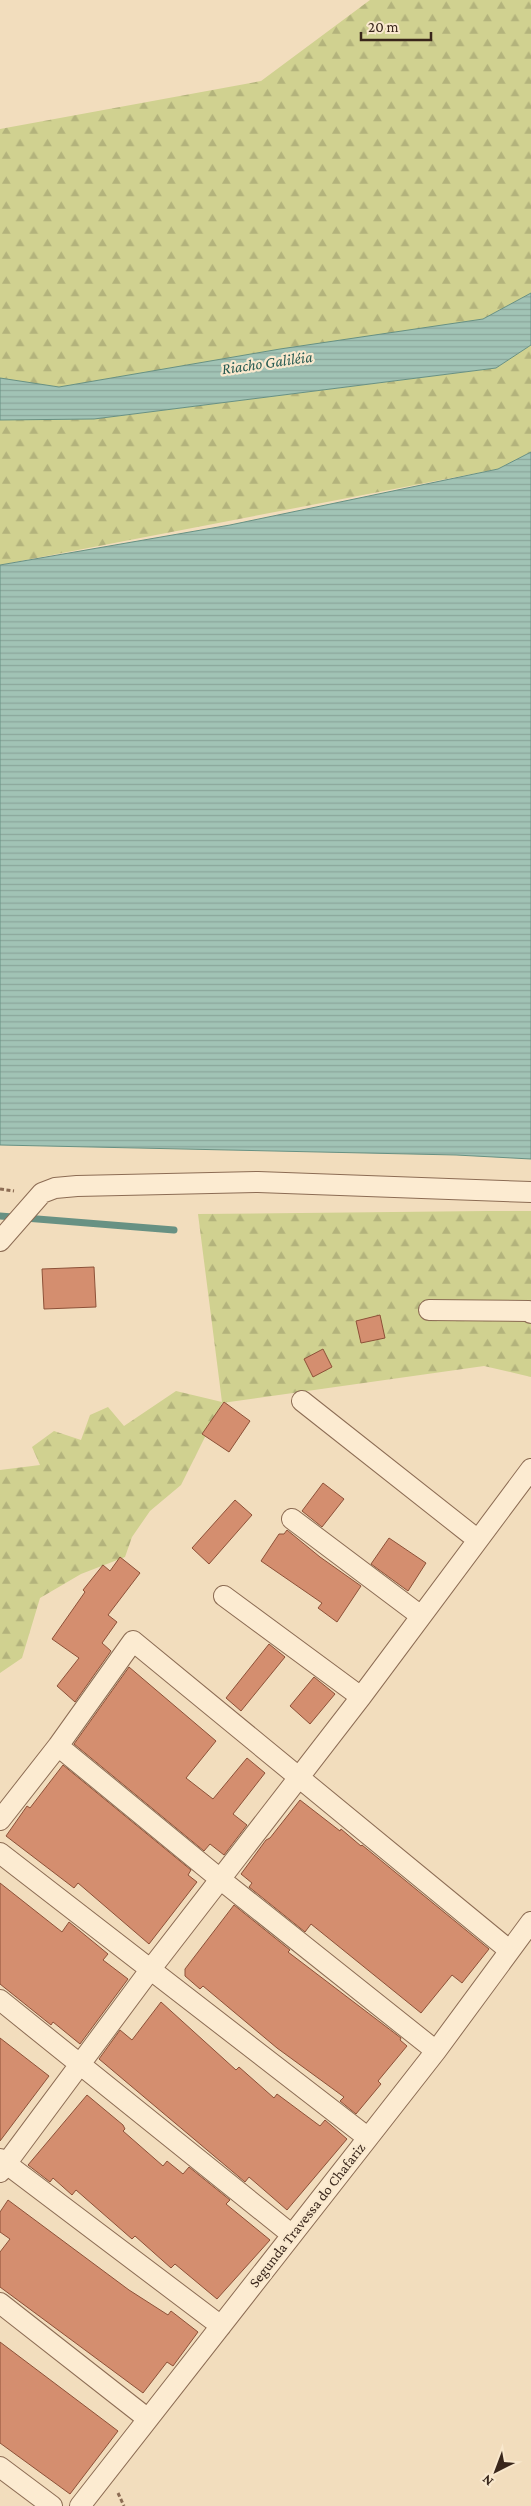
<svg xmlns="http://www.w3.org/2000/svg" width="531" height="2506" font-family="'Crimson Pro',serif">
<style>
.forest{fill:url(#forest-firs)}
.water{fill:url(#water-rules);stroke:#689183}
.lines{fill:none;stroke-linecap:round;stroke-linejoin:round}
.stream{stroke:#689183;stroke-width:7}
.building{fill:#d48e6f;stroke:#8d5138}
.street-casing{stroke:#8c6c54;stroke-width:22}
.path{stroke:#8c6c54;stroke-width:3;stroke-dasharray:4 2.5;stroke-linecap:butt}
.street{stroke:#fcebd1;stroke-width:20}
.labels{text-anchor:middle;stroke-width:4.5;stroke-linejoin:round;paint-order:stroke}
.street-label{font-size:15px;fill:#39261b;stroke:#f9e8cd}
.water-label{font-size:16px;font-style:italic;fill:#285b52;stroke:#f9e8cd}
</style>
<defs>
<pattern id="forest-firs" width="22" height="20" patternUnits="userSpaceOnUse" patternTransform="scale(1.25)"><rect width="22" height="20" fill="#d0d190"/><path d="M5 1l3.5 6h-7zM16 11l3.5 6h-7z" fill="#b3b37c"/></pattern>
<pattern id="water-rules" width="6" height="5" patternUnits="userSpaceOnUse" patternTransform="scale(1.25)"><rect width="6" height="5" fill="#a1c3b5"/><path d="M0 2.5h6" fill="none" stroke="#8ba79b"/></pattern>
</defs>
<rect width="100%" height="100%" fill="#f2ddbd"/>
<path class="forest" d="M370 0H531V293L483 319 59 387 0 380V129L261 81Z
M531 345V452L498 469 0 565V420L94 419 496 368Z
M486 1211H531V1377L484 1366 222 1403 181 1485 150 1511 132 1537 125 1557 81 1574 40 1598 22 1658 0 1673V1470L40 1465 32 1447 54 1431 81 1440 90 1415 108 1407 124 1426 176 1391 222 1402 198 1214Z"/>
<path class="water" d="M531 293V345L496 368 94 419 0 420V378L59 387 280 349 483 319Z
M531 452V1159L456 1155 0 1145V565L230 525 498 469Z"/>
<g class="lines">
<path class="stream" d="M0 1216 174 1230"/>
</g>
<path class="building" d="M94 1267 96 1307 44 1309 42 1269Z
M380 1315 385 1338 361 1343 356 1321Z
M323 1349 332 1367 313 1377 304 1359Z
M224 1402 250 1421 229 1452 202 1434Z
M323 1483 344 1499 322 1527 302 1511Z
M235 1500 252 1515 209 1564 192 1548Z
M287 1530 320 1557 361 1586 337 1622 318 1608 322 1603 261 1561 279 1534H284Z
M389 1538 426 1563 408 1591 371 1564Z
M120 1557 140 1573 108 1615 117 1622 102 1643 111 1651 75 1702 57 1686 79 1658 52 1639 85 1592 83 1590 103 1565 110 1571Z
M269 1644 285 1657 241 1711 226 1698Z
M129 1667 216 1741 186 1778 213 1799 247 1758 265 1773 233 1814 247 1825 224 1855 210 1844 204 1851 74 1744Z
M314 1677 335 1694 310 1724 290 1706Z
M63 1765 191 1870 188 1875 197 1882 149 1944 78 1883 74 1888 6 1836 27 1806 30 1808Z
M300 1800 340 1831 341 1829 361 1846 362 1845 489 1949 462 1983 452 1975 421 2013 311 1924 305 1932 249 1887 252 1883 241 1874 266 1840 270 1838Z
M0 1883 62 1932 69 1922 108 1954 103 1960 128 1979 80 2044 53 2022 51 2025 0 1984Z
M234 1905 290 1950 288 1952 401 2038 400 2040 407 2046 378 2081 381 2084 356 2114 340 2101 344 2097 277 2048 203 1986 200 1989 185 1976V1969Z
M161 2002 236 2070 239 2067 274 2098 277 2094 320 2126 325 2120 347 2139 287 2210 249 2177 245 2182 99 2059 120 2030 132 2040Z
M0 2038 49 2076 0 2141Z
M87 2095 123 2125 125 2129 123 2131 163 2166 167 2161 183 2174 189 2167 230 2200 226 2204 270 2240 217 2299 175 2264 171 2268 135 2236 132 2239 76 2190 72 2195 53 2178 50 2182 28 2165Z
M8 2200 129 2290 168 2315 171 2311 198 2332 173 2366 167 2362 143 2393 0 2287V2252L10 2239 0 2232V2212Z
M0 2342 118 2431 70 2494 0 2443Z"/>
<g class="lines">
<defs>
<path id="street" d="M0 1241 42 1193 55 1188 77 1186 258 1182 531 1192
M429 1310 529 1311 531 1313
M302 1401 478 1540
M292 1519 421 1616
M224 1596 361 1697
M58 1746 220 1879 436 2051
M0 1820 58 1746 133 1641 509 1950
M0 1853 367 2137
M0 2000 291 2234
M0 2159 221 2326
M0 2172 150 1970 361 1697 531 1469
M0 2303 148 2419
M0 2467 52 2506
M80 2506 436 2051 531 1922"/>
</defs>
<use href="#street" class="street-casing"/>
<path class="path" d="M0 1189 14 1191
M118 2493 124 2506"/>
<use href="#street" class="street"/>
</g>
<g class="labels">
<g class="street-label">
<text transform="translate(307 2215) rotate(-52)" y="5">Segunda Travessa do Chafariz</text>
</g>
<g class="water-label">
<text transform="translate(267 362) rotate(-8)" y="6">Riacho Galiléia</text>
</g>
</g>
<g transform="translate(496 2471) rotate(222)" stroke="#f9e8cd" stroke-width="4" paint-order="stroke">
<path d="M0-4L9 19L0 12L-9 19Z" fill="#39261b"/>
<text y="-8" font-size="14" font-weight="bold" text-anchor="middle" fill="#39261b">N</text>
</g>
<path d="M361 32v8h70v-8" fill="none" stroke="#39261b" stroke-width="2.5"/>
<text x="368" y="32" font-size="15" fill="#39261b" stroke="#f9e8cd" stroke-width="4" paint-order="stroke">20 m</text>
</svg>
